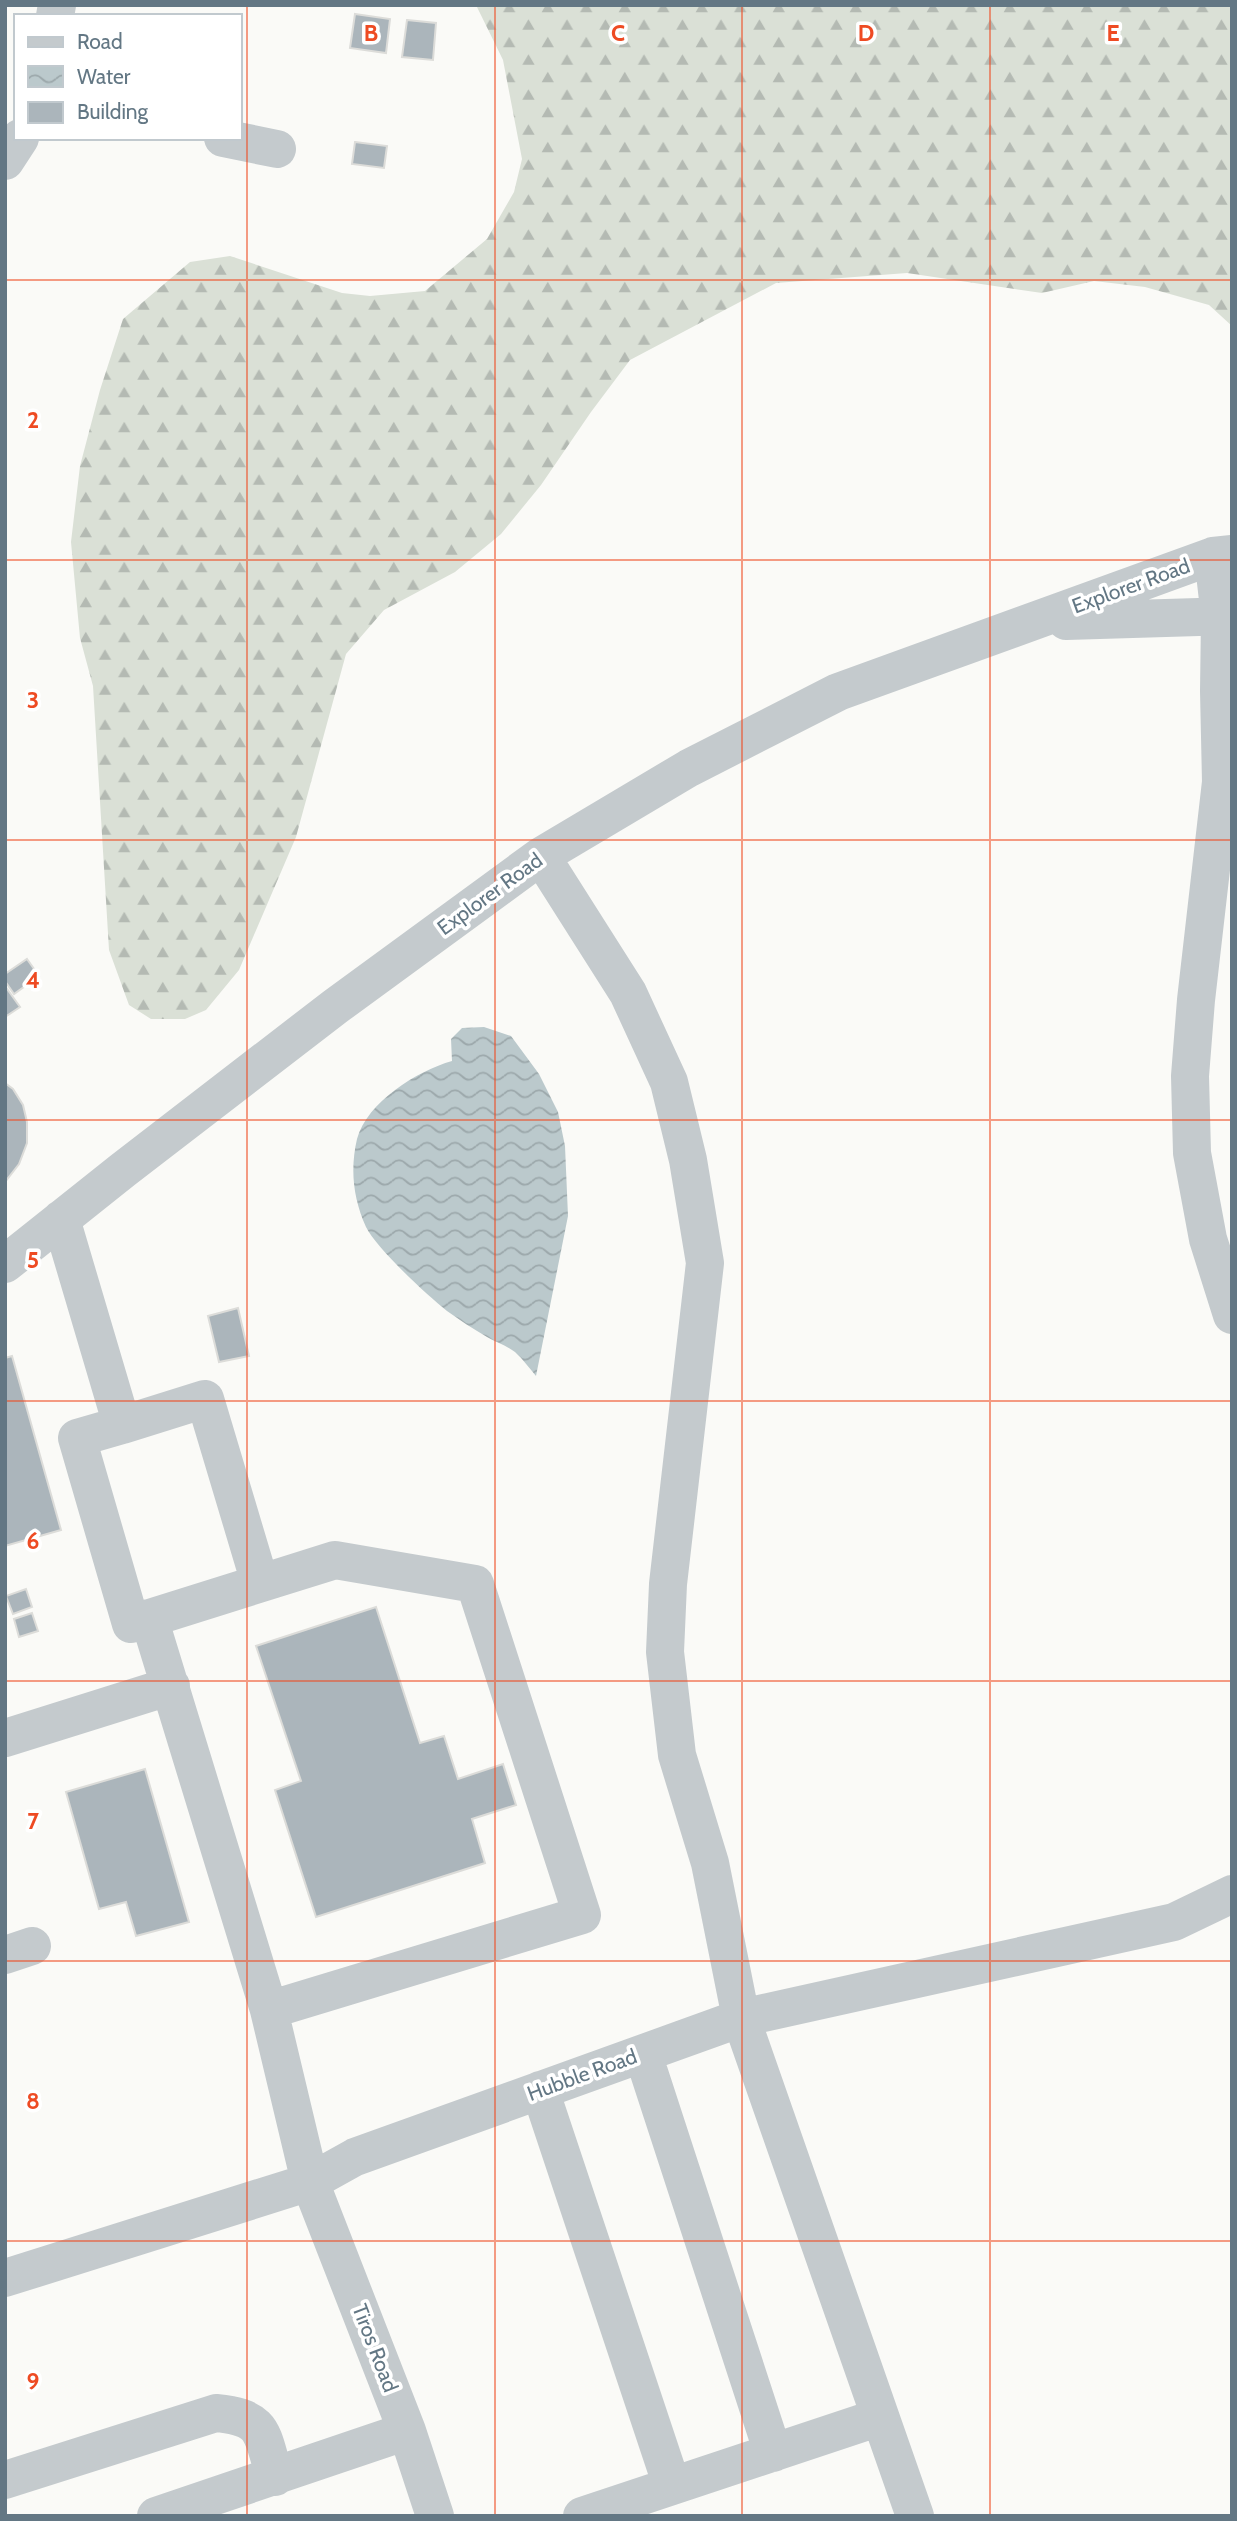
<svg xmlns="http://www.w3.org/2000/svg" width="1237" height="2521" font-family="Cabin,sans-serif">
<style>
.forest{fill:url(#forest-firs)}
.water{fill:url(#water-waves)}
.building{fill:#abb5bb;stroke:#dcdcd9;stroke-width:2}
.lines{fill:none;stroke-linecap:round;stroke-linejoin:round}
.minor{stroke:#c4cacd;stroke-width:38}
.grid{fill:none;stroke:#ee4b23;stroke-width:2;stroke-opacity:0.55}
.labels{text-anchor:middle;stroke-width:7;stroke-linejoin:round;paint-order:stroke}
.street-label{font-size:21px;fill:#637784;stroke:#fff}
.grid-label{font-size:23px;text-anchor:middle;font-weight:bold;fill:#ee4b23;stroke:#fff;stroke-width:7;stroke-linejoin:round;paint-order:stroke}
</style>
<defs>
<pattern id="forest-firs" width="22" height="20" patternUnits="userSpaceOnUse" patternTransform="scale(1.75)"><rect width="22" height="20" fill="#dae0d6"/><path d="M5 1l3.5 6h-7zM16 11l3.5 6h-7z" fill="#b4bab3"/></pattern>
<pattern id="water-waves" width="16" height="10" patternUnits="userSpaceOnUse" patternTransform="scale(1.75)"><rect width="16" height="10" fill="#bbc9cc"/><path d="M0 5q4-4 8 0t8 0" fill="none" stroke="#9ca8ab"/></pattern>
</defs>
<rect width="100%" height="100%" fill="#fafaf7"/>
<path class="forest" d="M476 5H1232V326L1209 305 1145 287 1094 281 1042 293 907 273 776 283 630 360 591 412 541 485 501 534 455 572 384 610 346 654 296 837 239 970 206 1010 185 1019H151L129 1005 109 950 93 686 80 638 71 542 80 466 100 390 123 319 190 262 230 256 342 293 370 296 425 291 487 239 514 192 522 159 503 60Z"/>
<path class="water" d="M484 1027 511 1036 539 1074 558 1112 565 1146 568 1216 536 1376C529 1368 523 1359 515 1352 507 1346 496 1342 487 1337 473 1329 460 1320 447 1311 427 1295 377 1249 366 1227 353 1198 350 1169 357 1139 367 1102 417 1071 452 1061L451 1039 462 1028Z"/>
<path class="building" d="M355 14 390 19 386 53 350 48Z
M407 20 436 23 433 60 402 57Z
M355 142 387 146 384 168 352 164Z
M27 959 39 976 14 994 5 981V974Z
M5 986 20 1007 5 1017Z
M5 1083 13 1089 23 1105 27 1122V1143L19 1164 5 1182Z
M238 1308 249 1356 219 1362 208 1316Z
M12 1356 61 1530 5 1546V1358Z
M26 1589 32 1607 13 1614 6 1596Z
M376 1607 420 1743 444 1736 458 1779 503 1764 516 1805 472 1819 485 1863 316 1917 275 1790 301 1781 256 1646Z
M32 1613 38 1631 19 1637 14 1619Z
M145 1769 189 1922 136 1936 126 1902 99 1909 66 1792Z"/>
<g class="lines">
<path class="minor" d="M55 16 57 5
M223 138 277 149
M5 161 20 138
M1213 556 1220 617 1219 691 1221 782 1196 1000 1190 1076 1192 1153 1208 1239 1232 1315
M1066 621 1232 616
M541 856 628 993 669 1082 688 1160 705 1263 668 1584 665 1652 677 1755 710 1863 741 2018 915 2516
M61 1219 122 1425 205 1399 260 1583
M5 1264 123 1170 336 1006 541 856 689 768 838 692 1213 556 1232 554
M122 1425 77 1438 131 1624 335 1560 475 1584 582 1915 269 2010
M149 1618 269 2010 310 2182 407 2431 435 2516
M5 1738 171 1686
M5 1955 32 1946
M643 2054 773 2453
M540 2090 672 2486
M5 2278 310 2182 355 2157 741 2018 1174 1922 1232 1894
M5 2480 216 2413C267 2418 261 2434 275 2477
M156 2516 407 2431
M582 2516 880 2417"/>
</g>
<path class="grid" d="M247 5V2516M495 5V2516M742 5V2516M990 5V2516M5 280H1232M5 560H1232M5 840H1232M5 1120H1232M5 1401H1232M5 1681H1232M5 1961H1232M5 2241H1232"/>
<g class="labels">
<g class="street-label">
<text transform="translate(1131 586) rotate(-20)" y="7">Explorer Road</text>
<text transform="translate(490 894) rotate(-36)" y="7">Explorer Road</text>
<text transform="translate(582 2075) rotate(-20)" y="7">Hubble Road</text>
<text transform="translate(375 2348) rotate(69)" y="7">Tiros Road</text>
</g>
</g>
<g class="grid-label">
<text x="371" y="41">B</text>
<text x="618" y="41">C</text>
<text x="866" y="41">D</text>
<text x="1113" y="41">E</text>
<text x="33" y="428">2</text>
<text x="33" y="708">3</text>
<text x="33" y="988">4</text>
<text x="33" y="1268">5</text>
<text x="33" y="1549">6</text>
<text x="33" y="1829">7</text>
<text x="33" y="2109">8</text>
<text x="33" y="2389">9</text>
</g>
<rect width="1237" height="2521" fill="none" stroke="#637784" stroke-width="14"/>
<rect x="14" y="14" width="228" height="126" fill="#ffffff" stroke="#c1c9ce" stroke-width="2"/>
<rect x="28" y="37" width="35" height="10" fill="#c4cacd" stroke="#c1c9ce" stroke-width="2"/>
<text x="77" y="49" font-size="21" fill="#637784">Road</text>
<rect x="28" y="66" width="35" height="21" fill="url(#water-waves)" stroke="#c1c9ce" stroke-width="2"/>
<text x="77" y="84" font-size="21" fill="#637784">Water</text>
<rect x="28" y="102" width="35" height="21" fill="#abb5bb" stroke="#c1c9ce" stroke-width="2"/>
<text x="77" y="119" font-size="21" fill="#637784">Building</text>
</svg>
